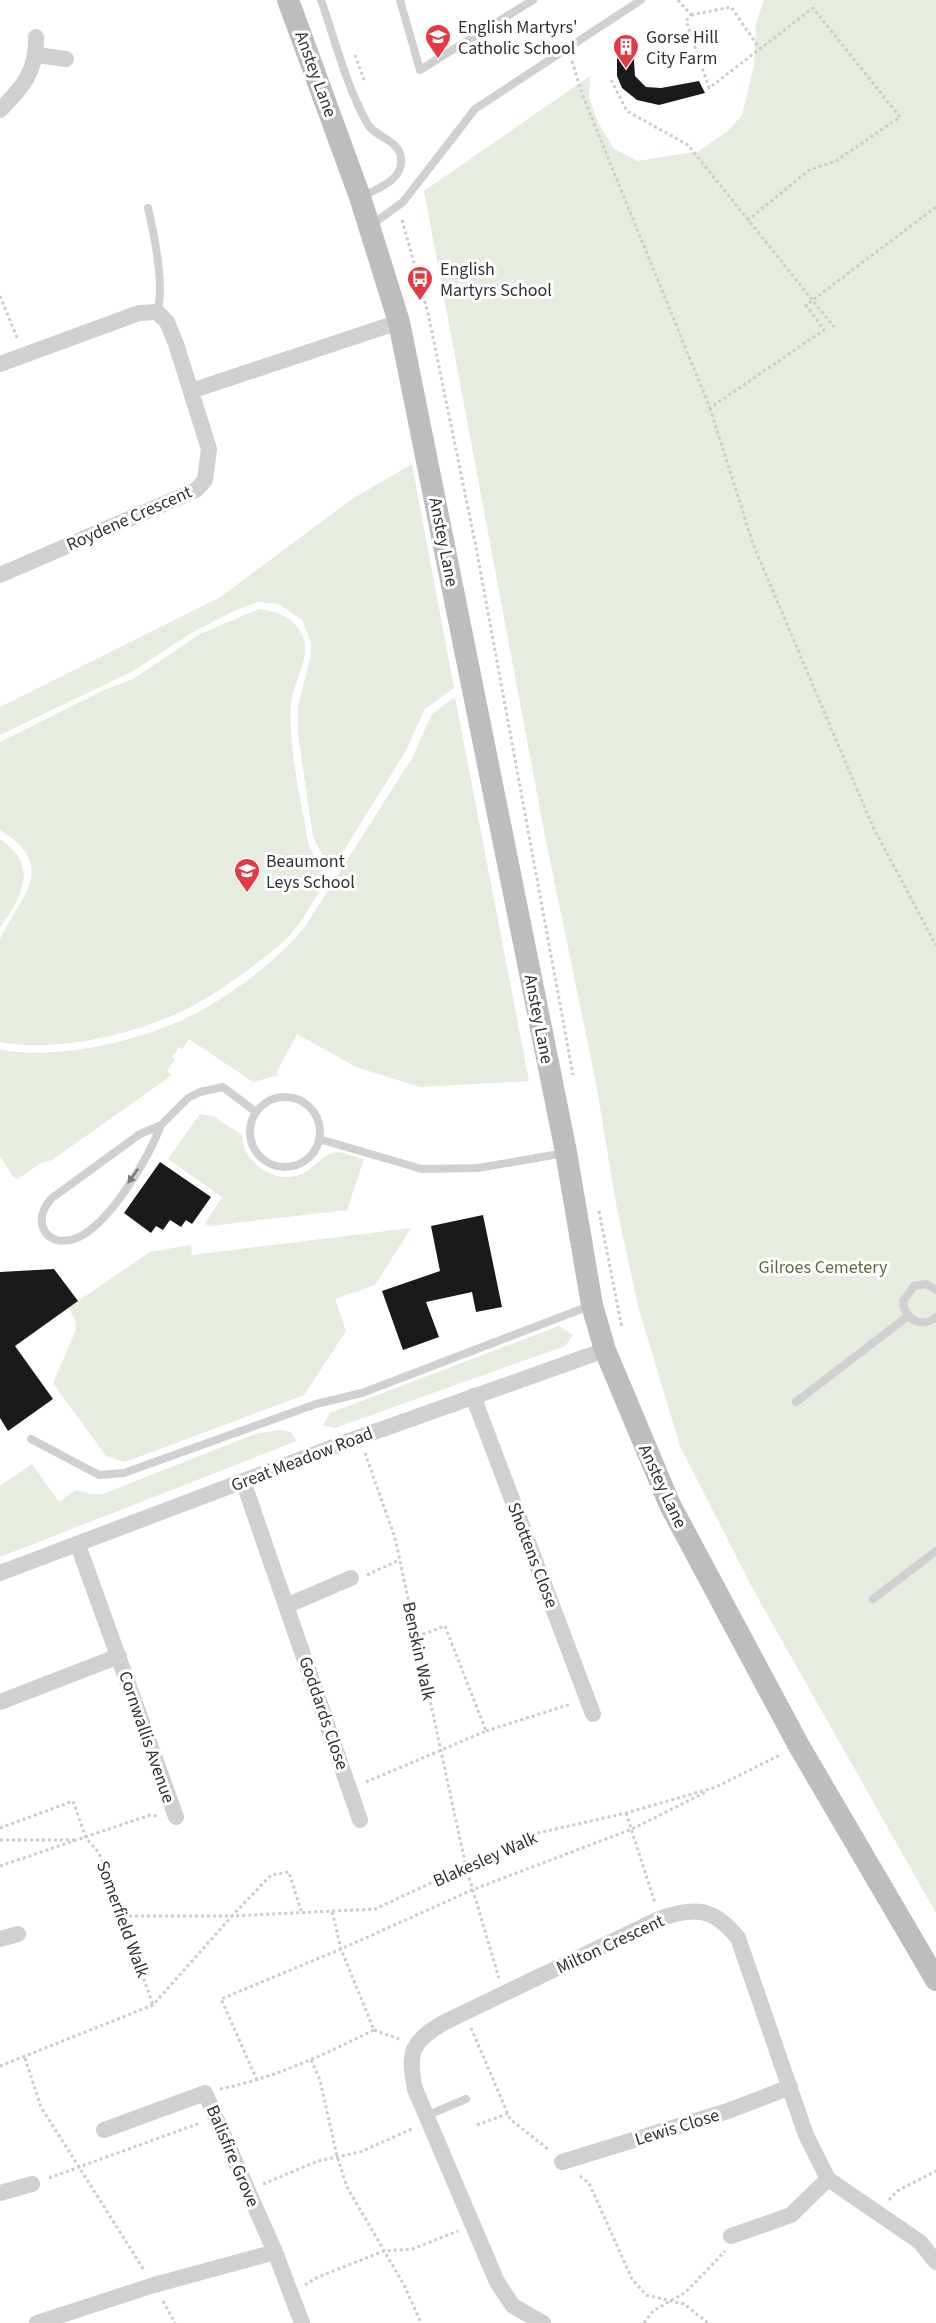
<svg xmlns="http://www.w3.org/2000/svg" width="936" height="2323" font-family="'Source Sans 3',sans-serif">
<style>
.green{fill:#e6ecdf}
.building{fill:#1a1a1a}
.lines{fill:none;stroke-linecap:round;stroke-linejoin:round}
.path{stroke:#cdcdcd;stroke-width:3;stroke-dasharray:3 3;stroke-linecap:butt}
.service{stroke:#d0d0d0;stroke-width:8}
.minor{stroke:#d0d0d0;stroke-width:16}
.secondary{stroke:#bdbdbd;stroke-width:22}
.oneway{fill:#7a7a7a}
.labels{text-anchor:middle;stroke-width:6;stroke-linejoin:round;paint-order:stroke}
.poi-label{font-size:18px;fill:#333;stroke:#fff;text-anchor:start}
.street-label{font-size:18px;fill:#333;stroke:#fff}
.park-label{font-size:18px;fill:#56703f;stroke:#fff}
</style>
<rect width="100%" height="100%" fill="#fff"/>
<path class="green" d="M764 0H936V1913L754 1591 680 1446 638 1306 616 1204 596 1083 545 836 424 191 590 76 589 98 599 124 614 149 638 161 699 151 728 131 742 115 754 65 756 23Z
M412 464 454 688 425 709 405 752 331 871 313 837 298 735V706L311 655V642L302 620 279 604 258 602 236 610 193 632 133 671 0 735V707L219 598 352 499Z
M259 609C278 611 295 618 303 637 311 658 293 682 291 703 288 745 299 790 306 831L309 846 327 879C315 897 304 920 289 936 270 955 221 991 196 1004 147 1032 56 1054 0 1042 0 1025 0 949 0 940 18 898 61 868 0 830V742L104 690 133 679 200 634Z
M455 697 529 1081 420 1087 356 1067 297 1034 276 1073 279 1075 253 1082 189 1039 182 1049 179 1047 172 1057 175 1060 167 1071 172 1075 52 1160 41 1163 18 1179 13 1177 0 1156V1049C52 1061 136 1042 184 1019 227 999 273 964 304 928L412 758 432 714Z
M0 839C40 866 22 895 0 928Z
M200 1114 213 1116 242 1135C242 1163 275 1185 302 1174 313 1169 321 1156 332 1153 341 1150 355 1157 364 1159L347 1210 210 1226 205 1224 222 1197 168 1159Z
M411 1228 375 1285 335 1299 346 1331 304 1395 125 1462 106 1456 53 1383 76 1330 75 1319 68 1308 150 1252 191 1245 192 1255Z
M559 1326 573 1335 565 1346 335 1428 323 1425 330 1413Z
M279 1430 291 1432 297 1441 0 1557V1486L32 1464 59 1502 76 1490 90 1494H103L255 1434Z"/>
<path class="building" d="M617 46H633L635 76 646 87 661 88 699 81 705 93 659 105 637 100 622 88 617 76Z
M160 1162 211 1197 192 1224 186 1220 181 1227 170 1220 163 1230 156 1226 151 1233 124 1213Z
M483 1215 502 1307 476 1312 472 1292 426 1302 439 1337 403 1350 382 1291 440 1271 431 1226Z
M54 1269 78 1301 15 1346 53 1399 8 1431 0 1418V1272Z"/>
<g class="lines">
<path class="path" d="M678 0 691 15 686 21 709 88 813 8 900 117 836 161 809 170 748 220
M691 15 731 7 760 49
M355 55 364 80
M572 61 582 94 710 408 824 330 806 305 936 207
M611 80 627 111 688 145 834 327
M402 220 428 313 476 547 573 1075
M0 296 18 340
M710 408 753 544 873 827 936 945
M599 1211 622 1328
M365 1453 395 1538 466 1867 499 1978
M367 1575 399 1560
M486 1731 571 1704
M366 1782 486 1731 445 1626 416 1637
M626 1813 655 1903
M0 1828 73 1801 86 1838 99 1853 153 2005
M0 1840H75
M0 1866 150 1815 158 1816
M123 1916H232L271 1875 289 1872 301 1911
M471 2028 510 2119 549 2150
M374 2030 399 2039
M25 2058 41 2107 144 2270
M311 2060 320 2080 337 2156 347 2187 404 2285 421 2323
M0 2066 153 2005 232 1916 375 1909 538 1833 626 1813 716 1787 782 1754
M257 2080 221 1999 341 1949 472 1890 632 1829 706 1792
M220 2089C275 2078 325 2054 374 2030L341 1949 332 1911
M477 2125 507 2114
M580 2176 589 2183 632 2279 646 2295 684 2304 708 2323
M49 2178 200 2123
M263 2184 318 2161 360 2152 414 2128
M889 2200 897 2191 936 2171
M305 2285 318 2277 384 2251 412 2249 458 2231
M163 2301 175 2323
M644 2323 653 2311 686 2292 725 2251"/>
<path class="service" d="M321 0C335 40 346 85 367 123 375 138 399 139 401 158 404 180 377 189 361 197
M400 0 420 70 533 0
M148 208C154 234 165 287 157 312
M370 226 403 202 475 109 641 0
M250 1132a35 35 0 1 1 70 0a35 35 0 1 1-70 0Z
M161 1125C149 1157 110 1224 77 1238 46 1250 30 1221 52 1198L140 1134 161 1125 188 1098 200 1092 223 1087 256 1112
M319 1139 422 1169 478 1168 565 1153
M936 1290 926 1284 914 1286 903 1301C904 1319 921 1329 936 1317
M796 1402 908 1316
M31 1439 99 1475 124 1473 316 1404 362 1393 592 1305
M873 1599 936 1551
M426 2116 466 2099"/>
<path class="minor" d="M37 55 66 59
M0 110C23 87 37 71 36 37
M0 364 139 313 157 312 167 322 176 344 209 449 205 480 196 490 0 575
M191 391 399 322
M473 1396 593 1714
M243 1481 360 1820
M78 1545 176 1817
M0 1573 360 1437 605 1350
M288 1605 351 1578
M0 1702 119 1656
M0 1939 18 1934
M104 2130 205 2093 275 2252 302 2323
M562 2162 728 2111 790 2087
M0 2193 32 2184
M731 2236 791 2215 828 2179
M37 2323 154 2285 275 2252
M543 2323 513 2306 497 2282 415 2089C407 2051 412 2041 445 2022L659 1919C695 1906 714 1908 738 1938L806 2135 828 2179 920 2242 936 2262"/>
<path class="secondary" d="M288 0 360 197 399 322 566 1152 592 1305 605 1350 670 1505 799 1746 936 1980"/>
</g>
<defs><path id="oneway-solid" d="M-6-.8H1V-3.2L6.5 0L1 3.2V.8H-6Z" transform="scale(1.5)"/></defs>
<use class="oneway" href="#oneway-solid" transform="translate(133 1176) rotate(125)"/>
<defs>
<symbol id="school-pin" viewBox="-11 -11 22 30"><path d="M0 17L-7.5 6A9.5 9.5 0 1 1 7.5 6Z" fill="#e63946" stroke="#fff"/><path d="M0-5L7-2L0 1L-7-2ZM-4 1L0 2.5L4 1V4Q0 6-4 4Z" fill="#fff"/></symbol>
<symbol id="building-pin" viewBox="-11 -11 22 30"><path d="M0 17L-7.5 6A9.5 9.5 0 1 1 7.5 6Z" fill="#e63946" stroke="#fff"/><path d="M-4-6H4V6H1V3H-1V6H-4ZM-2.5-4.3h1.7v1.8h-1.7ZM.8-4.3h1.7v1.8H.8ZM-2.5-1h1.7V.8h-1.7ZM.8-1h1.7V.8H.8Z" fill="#fff"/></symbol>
<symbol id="bus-pin" viewBox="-11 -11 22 30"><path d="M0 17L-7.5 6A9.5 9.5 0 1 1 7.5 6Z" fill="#e63946" stroke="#fff"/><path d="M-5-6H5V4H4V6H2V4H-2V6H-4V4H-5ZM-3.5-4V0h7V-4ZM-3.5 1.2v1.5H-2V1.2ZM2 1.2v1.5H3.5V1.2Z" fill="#fff"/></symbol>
</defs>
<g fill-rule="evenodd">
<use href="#school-pin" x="423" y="22" width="30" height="40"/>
<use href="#building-pin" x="611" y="32" width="30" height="40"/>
<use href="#bus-pin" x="405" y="264" width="30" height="40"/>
<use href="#school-pin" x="232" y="856" width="30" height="40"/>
</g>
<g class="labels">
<g class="poi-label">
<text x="458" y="33">English Martyrs'<tspan x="458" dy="21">Catholic School</tspan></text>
<text x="646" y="43">Gorse Hill<tspan x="646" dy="21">City Farm</tspan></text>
<text x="440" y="275">English<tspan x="440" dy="21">Martyrs School</tspan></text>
<text x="266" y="867">Beaumont<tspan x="266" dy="21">Leys School</tspan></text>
</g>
<g class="street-label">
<text transform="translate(316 74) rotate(70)" y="6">Anstey Lane</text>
<text transform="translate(129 518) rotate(-24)" y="6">Roydene Crescent</text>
<text transform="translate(444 542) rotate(79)" y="6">Anstey Lane</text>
<text transform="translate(539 1019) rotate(79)" y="6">Anstey Lane</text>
<text transform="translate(302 1459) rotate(-21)" y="6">Great Meadow Road</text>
<text transform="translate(663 1486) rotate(65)" y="6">Anstey Lane</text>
<text transform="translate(533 1555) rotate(69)" y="6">Shottens Close</text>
<text transform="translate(419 1651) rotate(78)" y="6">Benskin Walk</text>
<text transform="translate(324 1713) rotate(71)" y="6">Goddards Close</text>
<text transform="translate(147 1737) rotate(71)" y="6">Cornwallis Avenue</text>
<text transform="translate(485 1859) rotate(-24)" y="6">Blakesley Walk</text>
<text transform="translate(123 1919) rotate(70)" y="6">Somerfield Walk</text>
<text transform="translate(610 1944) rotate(-25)" y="6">Milton Crescent</text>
<text transform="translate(677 2127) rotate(-17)" y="6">Lewis Close</text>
<text transform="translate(233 2156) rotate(67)" y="6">Balisfire Grove</text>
</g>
<g class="park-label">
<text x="823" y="1273">Gilroes Cemetery</text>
</g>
</g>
</svg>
